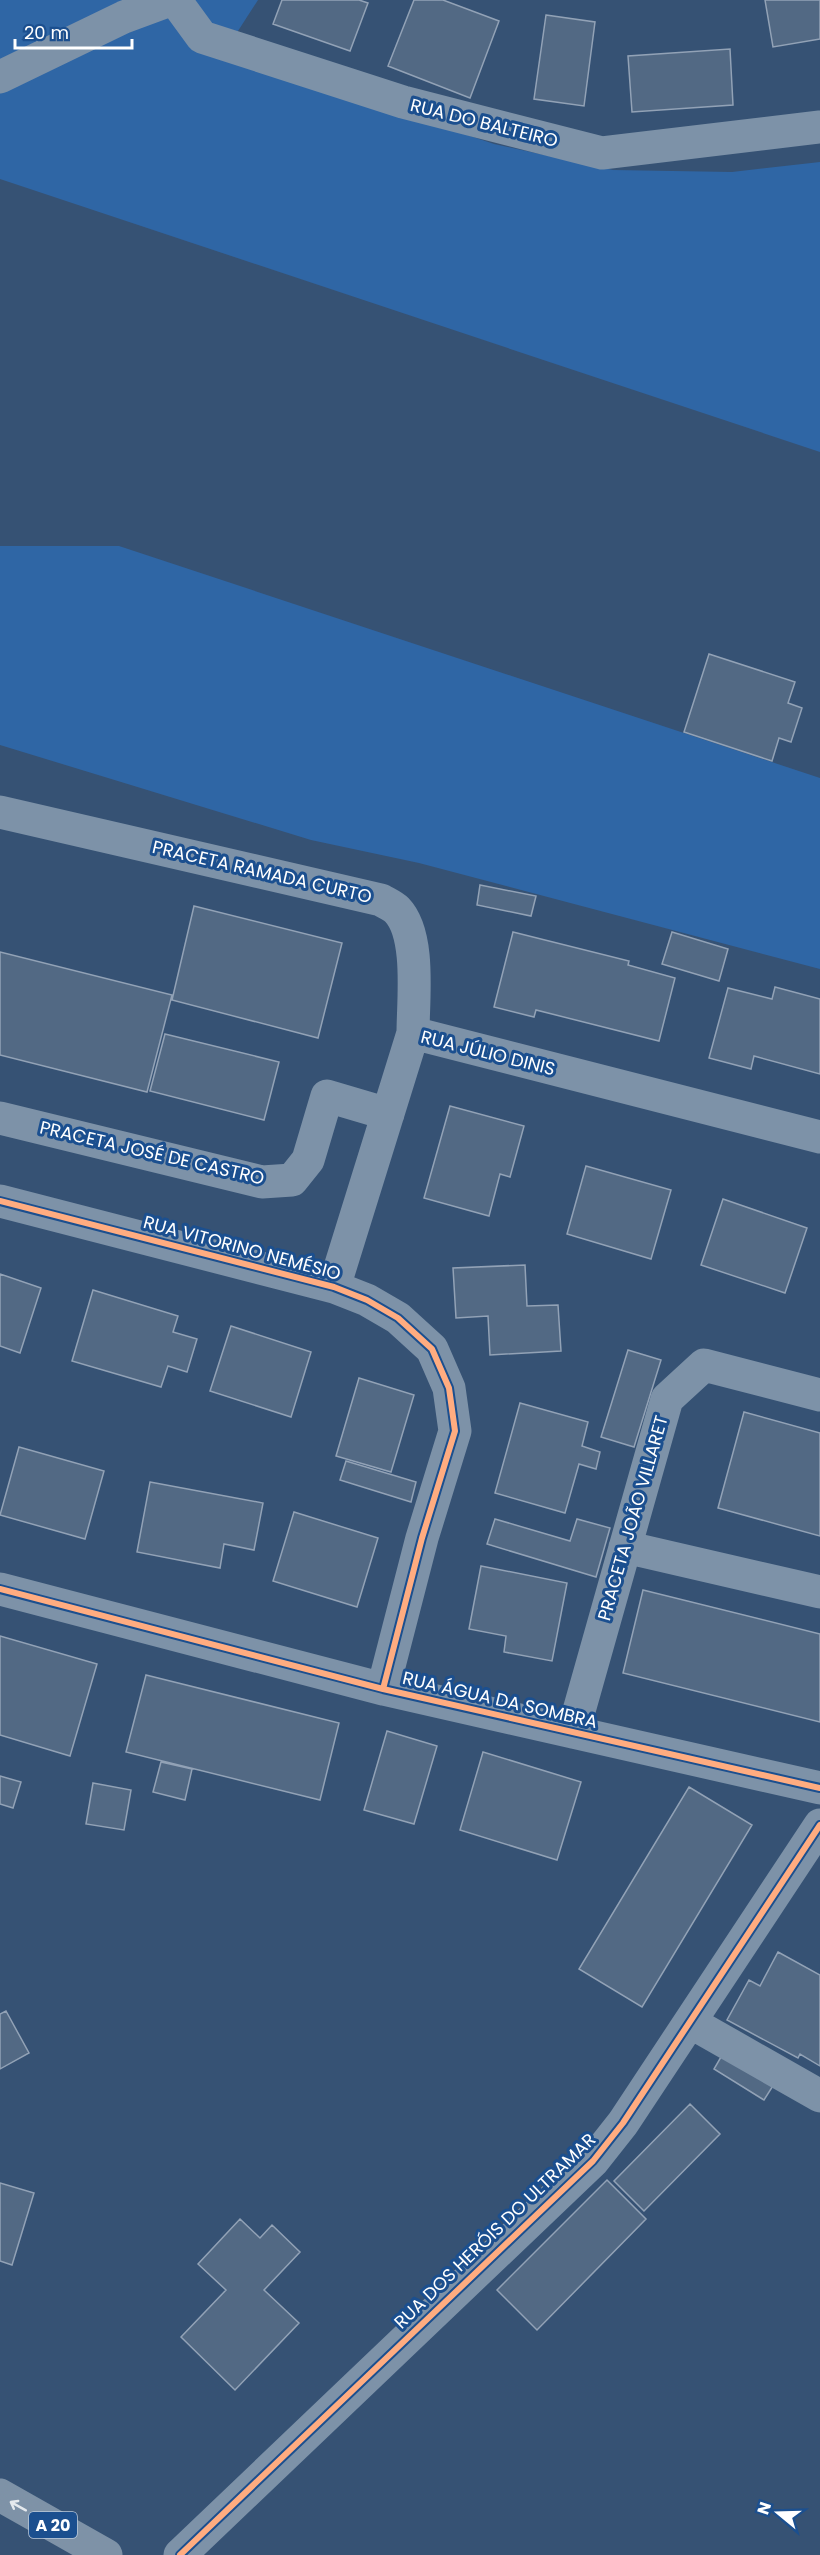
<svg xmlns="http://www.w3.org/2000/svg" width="820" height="2555" font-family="Poppins,sans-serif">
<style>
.green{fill:#2f66a5}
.building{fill:#526984;stroke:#92a2b6;stroke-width:1.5}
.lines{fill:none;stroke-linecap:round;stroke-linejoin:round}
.minor{stroke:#7d92a8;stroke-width:33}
.highway{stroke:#7e92a7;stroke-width:33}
.cycleway-casing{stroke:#1b4f8f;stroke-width:10}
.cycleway{stroke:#ffac80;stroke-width:6}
.oneway{stroke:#e5e9ed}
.labels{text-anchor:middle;stroke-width:6;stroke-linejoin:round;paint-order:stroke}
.shield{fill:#1b4f8f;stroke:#bbcadd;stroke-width:1.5}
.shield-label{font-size:16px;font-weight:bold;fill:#fff}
.street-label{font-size:18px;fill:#fff;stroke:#1b4f8f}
</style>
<rect width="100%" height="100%" fill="#365274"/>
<path class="green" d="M0 0H258L227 48 385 107 494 144 613 170 732 172 820 162V452L0 179Z
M0 546H119L820 778V969L419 863 311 840 0 745Z"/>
<path class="building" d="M282 0H359L368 3 350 51 273 24Z
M414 0H443L499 21 470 98 388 66Z
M765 0H820V39L773 47Z
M546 15 595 22 584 106 534 99Z
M730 49 733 105 632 112 628 56Z
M709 654 795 682 788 703 802 708 791 742 779 738 772 761 684 732Z
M480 885 536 896 531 916 477 905Z
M194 906 342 943 318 1038 172 1000Z
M513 932 629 961 628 965 675 978 659 1041 536 1010 534 1017 494 1007Z
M672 932 728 949 719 981 662 964Z
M0 952 172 995 147 1092 0 1055Z
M775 987 820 999V1074L754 1056 751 1069 709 1058 728 988 772 999Z
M165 1034 279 1062 264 1120 150 1091Z
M450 1106 524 1126 510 1177 500 1174 489 1216 424 1198Z
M586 1166 671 1190 651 1259 567 1234Z
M723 1199 807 1228 785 1293 701 1265Z
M525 1265 527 1306 558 1305 561 1351 490 1355 488 1316 456 1318 453 1268Z
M0 1274 41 1288 20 1353 0 1346Z
M93 1290 178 1316 173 1332 197 1339 187 1372 168 1366 161 1387 72 1361Z
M231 1326 311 1352 291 1417 210 1391Z
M628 1350 661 1360 634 1447 601 1437Z
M359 1378 414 1395 391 1472 336 1456Z
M520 1403 588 1422 582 1446 600 1452 596 1469 579 1464 565 1513 495 1493Z
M744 1412 820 1433V1536L718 1508Z
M19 1447 104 1471 85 1539 0 1515Z
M346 1461 416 1482 411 1502 340 1480Z
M150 1482 263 1503 254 1550 224 1544 220 1568 137 1552Z
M294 1512 378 1538 357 1607 273 1581Z
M495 1519 570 1541 577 1519 610 1528 596 1577 487 1544Z
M481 1566 567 1583 552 1661 504 1652 506 1636 469 1629Z
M643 1590 820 1634V1722L623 1673Z
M0 1636 97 1664 70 1756 0 1735Z
M146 1675 339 1723 320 1800 126 1752Z
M387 1731 437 1746 414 1824 364 1810Z
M483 1752 581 1782 557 1860 460 1830Z
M161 1762 192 1769 185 1800 153 1792Z
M0 1776 21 1782 13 1808 0 1804Z
M93 1783 131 1790 124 1830 86 1824Z
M689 1787 752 1825 642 2007 579 1969Z
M778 1952 820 1975V2066L800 2054 798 2058 727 2020 749 1980 760 1986Z
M6 2011 29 2053 0 2069V2014Z
M725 2050 776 2081 764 2100 714 2069Z
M690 2104 720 2134 644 2211 614 2181Z
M607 2180 646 2219 537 2330 497 2290Z
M0 2183 34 2193 12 2265 0 2261Z
M240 2219 260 2238 272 2225 300 2252 264 2290 299 2323 235 2390 181 2337 226 2290 198 2264Z"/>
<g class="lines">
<path class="minor" d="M175 0 202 37 403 102 602 153 820 127
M0 77 124 17 170 0
M0 812 381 900C386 903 393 906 397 910 421 935 413 1000 413 1033
M0 1118 262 1182 292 1180 308 1160 327 1096 388 1114
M0 1201 334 1287 367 1300 398 1318 432 1349 449 1388 455 1431 422 1538 383 1689
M334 1287 413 1033 820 1137
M625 1547 820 1592
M0 1589 383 1689 820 1788
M573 1732 667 1399 704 1365 820 1395
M690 2022 820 2096
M180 2555 593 2161 623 2123 820 1825"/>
<path class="highway" d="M0 2495 106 2555"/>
<defs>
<path id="cycleway" d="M0 1201 334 1287 367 1300 398 1318 432 1349 449 1388 455 1431 422 1538 383 1689
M0 1589 383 1689 820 1788
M180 2555 593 2161 623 2123 820 1825"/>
</defs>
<use href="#cycleway" class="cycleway-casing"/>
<use href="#cycleway" class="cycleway"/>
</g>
<defs><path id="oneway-shaft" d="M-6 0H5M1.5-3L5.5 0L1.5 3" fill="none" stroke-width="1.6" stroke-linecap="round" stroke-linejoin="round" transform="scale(1.5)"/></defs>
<use class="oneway" href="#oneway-shaft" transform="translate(18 2506) rotate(-151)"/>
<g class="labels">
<rect class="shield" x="29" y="2512" width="48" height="26" rx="4.5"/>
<g class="shield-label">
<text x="53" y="2531">A 20</text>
</g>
<g class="street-label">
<text transform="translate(484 123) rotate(14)" y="6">RUA DO BALTEIRO</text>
<text transform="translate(262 872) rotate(13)" y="6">PRACETA RAMADA CURTO</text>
<text transform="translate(488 1053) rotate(14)" y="6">RUA JÚLIO DINIS</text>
<text transform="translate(152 1153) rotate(13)" y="6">PRACETA JOSÉ DE CASTRO</text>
<text transform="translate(242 1248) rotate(15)" y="6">RUA VITORINO NEMÉSIO</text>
<text transform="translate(633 1518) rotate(-74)" y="6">PRACETA JOÃO VILLARET</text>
<text transform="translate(500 1700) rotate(13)" y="6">RUA ÁGUA DA SOMBRA</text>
<text transform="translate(495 2231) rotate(-44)" y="6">RUA DOS HERÓIS DO ULTRAMAR</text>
</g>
</g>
<g transform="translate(778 2513) rotate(289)" stroke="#1b4f8f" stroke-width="4.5" paint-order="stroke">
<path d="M0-4.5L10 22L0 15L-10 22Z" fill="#ffffff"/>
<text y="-9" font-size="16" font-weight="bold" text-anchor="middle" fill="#ffffff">N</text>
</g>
<path d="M15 39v9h117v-9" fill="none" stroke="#ffffff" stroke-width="3"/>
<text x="24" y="39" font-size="18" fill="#ffffff" stroke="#1b4f8f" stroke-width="4.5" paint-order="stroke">20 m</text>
</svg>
